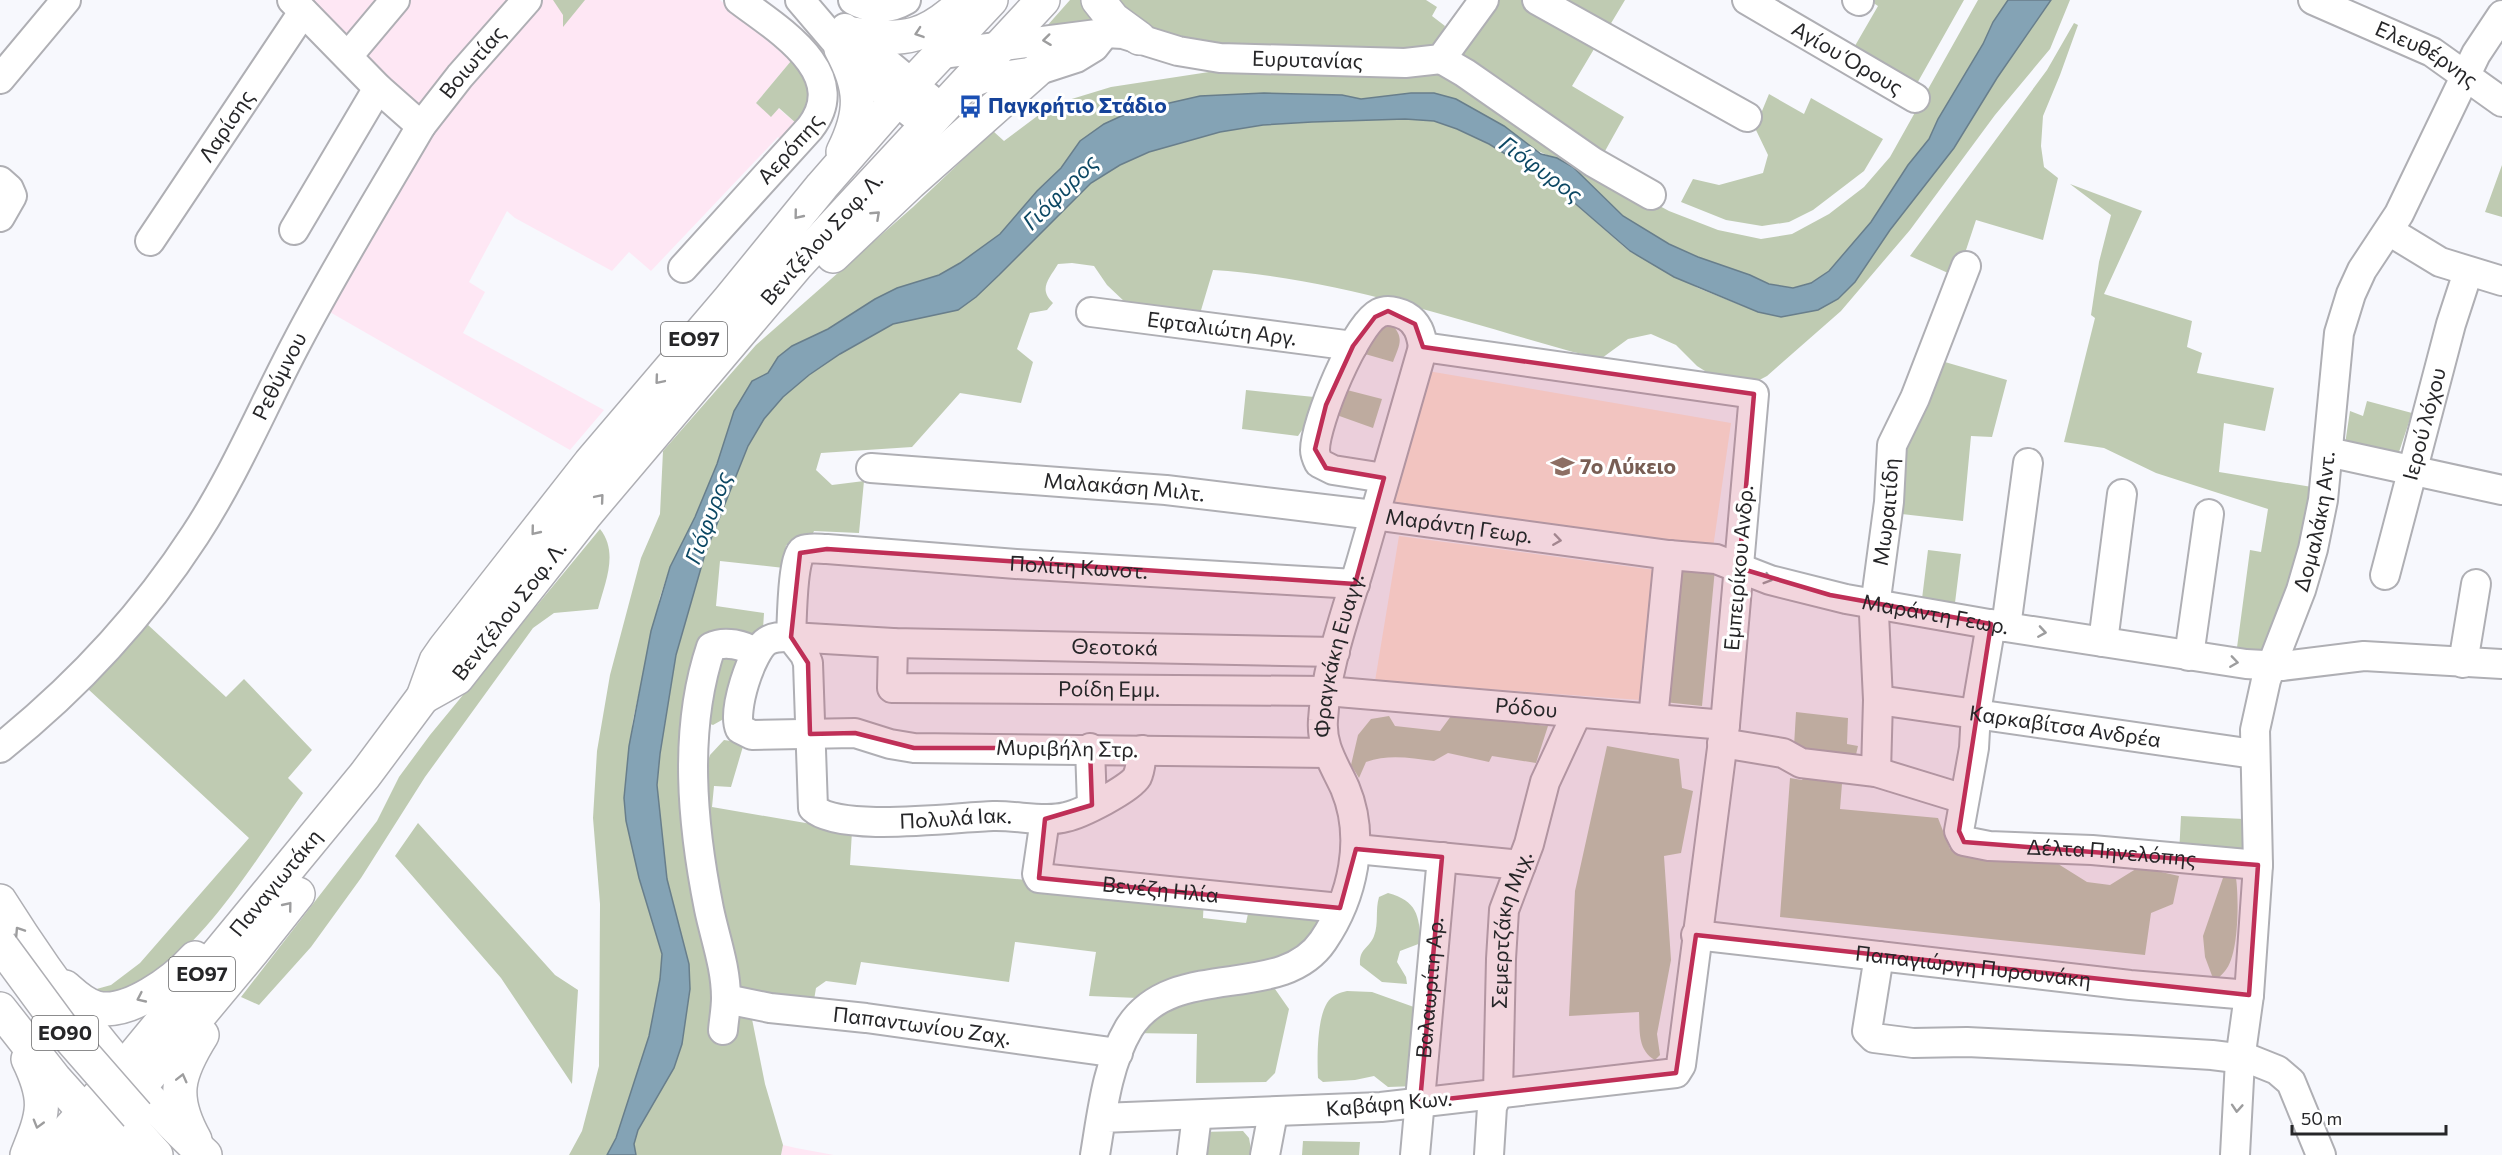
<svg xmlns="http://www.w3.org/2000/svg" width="2502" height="1155" font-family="Commissioner,sans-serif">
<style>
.industrial{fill:#fee7f4}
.education{fill:#ffeadb}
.green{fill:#bfcbb2}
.water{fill:#84a3b5;stroke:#687e8b;stroke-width:1.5}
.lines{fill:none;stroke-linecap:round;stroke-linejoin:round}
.minor-casing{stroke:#afafb4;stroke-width:32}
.major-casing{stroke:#afafb4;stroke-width:36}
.minor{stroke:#fff;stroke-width:28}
.major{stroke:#fff;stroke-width:33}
.major-bridge-casing{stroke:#afafb4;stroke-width:36;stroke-linecap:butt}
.major-bridge{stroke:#fff;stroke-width:33}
.oneway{stroke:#9d9d9e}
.marked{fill:#bf2f57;fill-opacity:0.2;stroke:#bf2f57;stroke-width:4.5;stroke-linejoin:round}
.labels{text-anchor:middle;stroke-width:6;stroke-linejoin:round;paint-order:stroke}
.shield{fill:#fff;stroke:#676768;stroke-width:1.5}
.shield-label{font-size:20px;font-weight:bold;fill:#262628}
.street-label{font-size:21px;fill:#262628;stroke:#fff}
.transit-label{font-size:21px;font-weight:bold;fill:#164399;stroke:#fff;text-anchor:start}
.education-label{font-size:21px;font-weight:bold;fill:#785e54;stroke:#fff;text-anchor:start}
.water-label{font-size:22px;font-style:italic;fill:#0c4864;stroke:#fff}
</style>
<rect width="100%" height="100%" fill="#f7f8fd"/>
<path class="industrial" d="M302 0H720L791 61 756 103 778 108 798 125 782 141 778 137 651 271 629 252 612 271 515 218 507 211 469 282 485 292 463 333 604 410 570 450 328 311 426 137Z
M783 1145 796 1148 834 1155H781Z"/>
<path class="education" d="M1422 370 1731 423 1713 548 1389 512Z
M1399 536 1655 570 1641 700 1375 681Z"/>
<path class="green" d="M553 0H585L563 27V15Z
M1070 0H1082L1084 10 1098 26 1038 36Z
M1110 0H1426L1437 7 1432 16 1445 26 1438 47 1424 52H1214L1142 32Z
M1493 0H1524L1597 44 1572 86 1624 117 1600 160 1454 59Z
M1564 0H1625L1607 30Z
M1869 0H1964L1915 87 1852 51 1878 6Z
M1978 0H2008L1993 22 1983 44 1938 119 1929 139 1908 165 1871 222 1829 271 1811 283 1793 288 1769 284 1750 275 1698 257 1669 244 1623 216 1573 167 1411 93 1361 99 1342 95 1264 93 1080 141 1061 168 1037 191 1000 234 960 263 939 275 897 288 875 299 828 329 792 346 778 357 768 373 752 381 734 411 717 464 695 517 670 567 660 597 633 720 624 798 626 821 639 878 662 954 660 979 649 1036 616 1138 607 1155H569L582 1131 599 1066 600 904 593 818 597 751 610 675 641 558 660 514 663 451 756 345 913 207 993 131 1004 141 1052 105 1111 87 1209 72 1284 69 1412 71 1453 75 1608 178 1669 211 1718 230 1761 239 1792 234 1829 214 1864 187 1890 157Z
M2051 0H2070L2050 49 1995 115 1910 230 1841 311 1767 376 1746 387 1724 383 1697 366 1676 345 1651 334 1628 339 1602 358 1573 352C1455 319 1336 278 1213 270L1199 317 1127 304 1107 285 1094 266 1072 263 1058 264C1049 279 1038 289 1053 303L1047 310 1030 313 1017 349 1033 362 1021 403 960 393 912 447 821 453 816 470 832 485 864 481 859 533 814 531 809 542 786 545 784 568 720 561 716 606 764 613 763 629 754 643 719 636 691 714 730 1011 751 1014 765 1084 783 1145 781 1155H636L634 1144 638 1130 674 1068 682 1044 690 989 689 964 667 879 657 785 660 754 676 655 705 554 748 446 763 419 783 397 809 375 840 354 893 324 910 320 999 275 1091 183 1120 165 1149 152 1220 132 1263 125 1312 122 1405 119 1434 121 1457 129 1489 144 1548 180 1629 251 1698 288 1758 312 1781 317 1855 282 1890 230 1954 148 1997 78Z
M2074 23 2078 25 2060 75 2043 116 2041 146 2044 167 2058 178 2043 240 1976 220 1957 277 1910 256 2047 70Z
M791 61 806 75 815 91 797 124 779 108 771 117 756 103Z
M1769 94 1804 114 1811 98 1883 139 1864 171 1813 210 1789 222 1762 226 1726 220 1681 202 1693 179 1719 185 1763 173 1768 155 1755 128Z
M2502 165V217L2485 212Z
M2070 184 2142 211 2104 294 2192 321 2187 347 2202 353 2197 373 2274 388 2265 431 2224 423 2219 472 2312 487 2303 542 2262 656 2236 655 2250 550 2261 552 2268 509 2156 473 2104 448 2064 442 2095 318 2091 315 2099 262 2111 215Z
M1392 325C1405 338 1399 346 1393 362L1358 352 1373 326Z
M1938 360 2007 380 1992 437 1971 436 1963 521 1893 513 1898 464Z
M1246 390 1324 398 1298 436 1242 429Z
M1347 390 1382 399 1373 428 1331 413Z
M2367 401 2412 413 2398 455 2345 444 2350 411 2363 416Z
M600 529C619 553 605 582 598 609L554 613 533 628 425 777 361 878 311 947 259 1005 241 997 377 821 399 777 430 735Z
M1928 550 1961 554 1954 611 1921 607Z
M1677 565 1715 569 1702 706 1664 702Z
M147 624 226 697 244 679 312 750 288 778 303 793C261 851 210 940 148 978 137 985 123 990 111 996L93 990 111 985 140 963 249 838 88 689Z
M751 653 729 716 713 725 702 721 712 657Z
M1796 712 1848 718 1847 744 1858 746 1855 759 1848 764 1794 746Z
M1389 716 1395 726 1440 731 1451 716 1548 726 1536 763 1492 756 1489 762 1448 753 1434 761C1410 758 1389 754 1366 762L1359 778 1351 765 1358 735 1371 719Z
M724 740 744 743 731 787 714 786 712 807 852 831 850 865 1204 895 1203 918 1246 923 1250 904 1321 911 1315 930 1303 945 1271 962 1138 998 1089 996 1096 952 1015 942 1009 982 861 962 856 985 826 981 816 988 813 1006 738 995 723 931 702 779 710 755Z
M1607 746 1679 759 1682 788 1693 791 1681 853 1664 856 1671 960 1657 1034 1660 1055 1655 1060C1637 1050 1640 1030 1639 1012L1569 1016 1575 891Z
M1808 771H1843L1840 809 1938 818 1950 849 2055 862 2087 882 2110 885 2139 867 2179 876 2173 904 2151 913 2145 955 1780 917 1790 778 1802 780Z
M2181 816 2244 819 2242 857 2179 854Z
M418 823 555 975 578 990 572 1084 501 978 395 856Z
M2225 872 2236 878C2239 899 2239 956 2225 971 2222 975 2218 978 2214 981L2205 957 2203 936Z
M1388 893C1417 901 1419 915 1421 943L1400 951 1397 962 1406 977 1407 984 1382 982 1360 965C1359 948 1369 949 1374 936 1379 923 1375 910 1379 897Z
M1258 988 1275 989 1289 1009 1275 1073 1266 1082 1196 1083 1197 1034 1131 1033 1178 1002Z
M1347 991 1372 992 1425 1011 1417 1086 1388 1087 1374 1076 1355 1080 1323 1082 1318 1078C1317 1058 1317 1019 1327 1003 1332 995 1339 993 1347 991Z
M1243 1131 1249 1138 1252 1155H1197L1201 1132Z
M1303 1141 1360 1142 1359 1155H1302Z"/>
<path class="water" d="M2008 0H2051L1997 78 1954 148 1890 230 1855 282 1838 299 1818 310 1781 317 1758 312 1674 277 1630 251 1548 180 1489 144 1457 129 1434 121 1405 119 1312 122 1263 125 1220 132 1149 152 1120 165 1091 183 999 275 976 297 958 310 893 324 840 354 809 375 783 397 764 419 748 446 705 554 676 655 660 754 657 785 667 879 689 964 690 989 682 1044 674 1068 638 1130 634 1144 636 1155H607L616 1138 649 1036 660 979 662 954 639 878 626 821 624 798 629 746 651 631 670 567 695 517 717 464 734 411 752 381 768 373 778 357 792 346 828 329 875 299 897 288 939 275 960 263 1000 234 1037 191 1061 168 1080 141 1104 124 1130 112 1200 96 1264 93 1342 95 1361 99 1411 93H1434L1456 99 1504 126 1541 154 1557 158 1573 167 1623 216 1669 244 1698 257 1750 275 1769 284 1793 288 1811 283 1829 271 1871 222 1908 165 1929 139 1938 119 1983 44 1993 22Z"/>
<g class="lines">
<defs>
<g id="minor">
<path d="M800 0 840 47 876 85 926 125"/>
<path d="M853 0C871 10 889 10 906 0"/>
<path d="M1537 0 1747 117"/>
<path id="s1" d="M1747 0 1915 98"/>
<path d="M1857 0 1859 1"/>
<path id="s2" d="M2313 0 2432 52 2502 102"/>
<path d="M845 28 941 108"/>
<path id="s3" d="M942 54 1105 33 1123 34 1178 51 1220 58 1405 63 1441 59 1484 0"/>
<path d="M348 56 395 0"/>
<path d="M1441 59 1465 73 1593 162 1651 195"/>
<path d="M0 79 66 0"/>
<path d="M960 88 982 79 1036 71 1076 58 1094 47 1105 33"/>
<path id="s4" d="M421 126 460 76 527 0"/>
<path d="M0 181 9 189 12 196 0 217"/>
<path d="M294 230 378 88"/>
<path d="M2389 231 2440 262 2502 281"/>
<path id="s5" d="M150 241 303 12"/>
<path id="s6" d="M683 268 810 128C853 73 776 28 739 0"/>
<path id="s7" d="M1091 312 1353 346"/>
<path d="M2328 452 2502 490"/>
<path id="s8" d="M871 468 1166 490 1374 515 1669 555 1716 559 1770 580 1846 599 2006 627 2246 664 2282 666 2364 656 2502 664"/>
<path d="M1384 478 1333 470 1319 463C1317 459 1315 454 1315 450 1315 423 1355 325 1379 313 1387 309 1398 312 1406 316 1418 323 1421 334 1423 347"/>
<path id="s9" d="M2385 575 2451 324 2468 272"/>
<path id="s10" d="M1991 624 1976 712 1974 748 1959 831 1964 841 1989 846 2092 850 2258 865"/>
<path d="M2006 627 2028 463"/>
<path id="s11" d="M791 637 893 643 1335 652"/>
<path id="s12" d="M791 637 805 655 808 663 813 808C840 833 955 817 993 816 1016 815 1045 823 1066 817 1081 814 1130 789 1137 777 1141 769 1141 758 1142 750"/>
<path d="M2103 642 2122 494"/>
<path id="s13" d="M893 643 892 688 1326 691 1725 725"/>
<path d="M2189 656 2209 514"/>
<path d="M2463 663 2476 584"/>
<path id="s14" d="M1878 700 2254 754"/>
<path d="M1653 719 1669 555"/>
<path d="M1722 743 1783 753 1801 763 1876 772 1964 799"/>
<path id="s15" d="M0 748C75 688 143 615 195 535 235 474 263 406 297 342 335 269 379 198 421 126L378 88 292 0"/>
<path d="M1090 748 1092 805"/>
<path id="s16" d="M1327 753 914 748 890 744 855 733 752 735 740 729C732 712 751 651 767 641 775 636 782 637 791 637 792 622 792 556 803 550 810 547 820 549 827 549L1016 564 1355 584"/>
<path id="s17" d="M1876 772 1878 700 1874 614 1889 502 1892 445 1915 398 1966 266"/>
<path id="s18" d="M1045 819 1037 874 1039 878 1340 908"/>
<path d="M1356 849 1521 865"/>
<path id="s19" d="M1696 935 2130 985 2249 995"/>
<path d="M1879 956 1867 1031 1874 1038 1913 1043 1967 1042 2130 1050 2212 1055 2252 1060 2277 1070 2291 1082 2321 1155"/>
<path id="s20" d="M726 999 770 1008 866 1018 1118 1053"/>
<path d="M723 1030C724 1019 726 1008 726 998 726 967 715 938 709 909 692 824 683 730 711 647 725 640 744 645 756 653"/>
<path id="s21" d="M1095 1155C1102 1113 1107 1065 1129 1028 1173 958 1281 1003 1323 941 1353 897 1366 838 1345 788 1334 764 1321 746 1323 720 1326 665 1347 611 1362 559 1383 488 1402 418 1423 347L1754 394 1725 725 1681 1065 1676 1073 1381 1107 1101 1118"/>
<path d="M1192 1155 1197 1115"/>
<path d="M1265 1155 1273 1113"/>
<path id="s22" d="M1415 1155 1442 857"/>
<path id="s23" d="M1489 1155 1492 1107 1498 1093 1501 959 1504 910 1529 844 1545 782 1577 713"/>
<path id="s24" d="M2235 1155 2240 1060 2249 995 2258 865 2255 730 2266 680 2301 590 2313 549 2323 500 2339 333 2351 294 2362 270 2399 214 2476 54 2502 15"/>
</g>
<g id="major">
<path d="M1098 0 1113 19 1139 38"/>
<path d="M853 34C905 42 927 38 966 0"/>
<path d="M841 49C862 88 863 112 843 152"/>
<path d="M833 256 910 183 1036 71"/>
<path id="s25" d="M423 697 457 678 586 514 796 266 1043 0"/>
<path d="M0 901C58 993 125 1082 205 1155"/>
<path d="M65 987C74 995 84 1005 97 1008 129 1015 175 980 195 958"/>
<path d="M0 1009 55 1079 123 1155"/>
<path d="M130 1126 156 1155"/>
<path d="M195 1140C171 1097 177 1075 202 1035"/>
<path d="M27 1155C44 1113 48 1100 28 1059"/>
<path id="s26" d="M46 1155 123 1069 365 775 423 697 436 661 445 648 590 463 729 300 822 186 897 100 991 0"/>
<path d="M83 1155 252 952 298 894"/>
</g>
</defs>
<use href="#minor" class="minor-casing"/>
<use href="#major" class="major-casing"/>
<use href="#minor" class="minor"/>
<use href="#major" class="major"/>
<defs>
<path id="major-bridge" d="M0 944 67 1035 137 1115"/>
</defs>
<use href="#major-bridge" class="major-bridge-casing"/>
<use href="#major-bridge" class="major-bridge"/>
</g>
<defs><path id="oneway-chevron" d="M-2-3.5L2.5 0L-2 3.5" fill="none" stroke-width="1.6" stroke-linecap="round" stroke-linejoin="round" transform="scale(1.5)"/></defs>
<g class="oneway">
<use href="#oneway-chevron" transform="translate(919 33) rotate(161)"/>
<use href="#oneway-chevron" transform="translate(1047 40) rotate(173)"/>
<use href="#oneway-chevron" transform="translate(798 215) rotate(129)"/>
<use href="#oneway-chevron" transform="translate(876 215) rotate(-43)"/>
<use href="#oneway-chevron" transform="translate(659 380) rotate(130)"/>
<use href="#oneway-chevron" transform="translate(600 498) rotate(-50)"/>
<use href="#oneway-chevron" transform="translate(535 531) rotate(129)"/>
<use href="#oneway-chevron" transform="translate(1557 540) rotate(8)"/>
<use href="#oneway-chevron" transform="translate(1768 579) rotate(17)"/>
<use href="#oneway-chevron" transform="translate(2042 632) rotate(9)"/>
<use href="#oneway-chevron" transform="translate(2234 662) rotate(8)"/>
<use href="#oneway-chevron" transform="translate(288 906) rotate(-51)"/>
<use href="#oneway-chevron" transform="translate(19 931) rotate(-123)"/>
<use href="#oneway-chevron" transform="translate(141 998) rotate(155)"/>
<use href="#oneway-chevron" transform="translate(182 1078) rotate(-76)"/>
<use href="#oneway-chevron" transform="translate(2237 1108) rotate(94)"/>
<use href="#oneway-chevron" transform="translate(38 1124) rotate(106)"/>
</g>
<path class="marked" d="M1388 311 1415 324 1423 347 1754 394 1739 568 1830 595 1991 624 1959 831 1964 842 2258 865 2249 995 1696 935 1676 1073 1420 1102 1442 857 1356 849 1340 908 1039 878 1045 819 1092 805 1090 748H914L855 733 810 734 808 663 791 637 800 553 827 549 1355 584 1384 478 1326 468 1315 449 1326 405 1353 346 1375 317Z"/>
<defs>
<symbol id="bus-bare" viewBox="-9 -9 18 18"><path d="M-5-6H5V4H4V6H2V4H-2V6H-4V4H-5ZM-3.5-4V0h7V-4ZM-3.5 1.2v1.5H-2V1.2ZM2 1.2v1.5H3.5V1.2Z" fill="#1a4fb4" stroke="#fff" stroke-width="2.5" paint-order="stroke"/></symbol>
<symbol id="school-bare" viewBox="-9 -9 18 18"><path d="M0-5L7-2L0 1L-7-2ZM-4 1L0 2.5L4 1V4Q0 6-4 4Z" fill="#8d6e63" stroke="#fff" stroke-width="2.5" paint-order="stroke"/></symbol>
</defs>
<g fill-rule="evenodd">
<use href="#bus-bare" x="954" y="90" width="33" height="33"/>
<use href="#school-bare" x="1546" y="450" width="33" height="33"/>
</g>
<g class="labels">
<g class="shield">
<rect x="661" y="322" width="66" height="34" rx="4.5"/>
<rect x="169" y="957" width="66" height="34" rx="4.5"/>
<rect x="32" y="1016" width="66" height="34" rx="4.5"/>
</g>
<g class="shield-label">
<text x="694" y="346">ΕΟ97</text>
<text x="202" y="981">ΕΟ97</text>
<text x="65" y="1040">ΕΟ90</text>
</g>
<g class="street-label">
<text dy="7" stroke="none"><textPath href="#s2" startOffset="126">Ελευθέρνης</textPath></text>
<text dy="7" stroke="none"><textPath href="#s1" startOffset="116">Αγίου Όρους</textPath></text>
<text dy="7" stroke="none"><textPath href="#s3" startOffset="370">Ευρυτανίας</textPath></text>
<text dy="7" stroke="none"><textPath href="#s4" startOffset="82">Βοιωτίας</textPath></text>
<text dy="7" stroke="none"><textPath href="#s5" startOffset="138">Λαρίσης</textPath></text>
<text dy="7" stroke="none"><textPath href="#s6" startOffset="160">Αερόπης</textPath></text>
<text dy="7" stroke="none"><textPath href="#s25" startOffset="610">Βενιζέλου Σοφ. Λ.</textPath></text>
<text dy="7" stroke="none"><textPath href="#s7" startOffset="132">Εφταλιώτη Αργ.</textPath></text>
<text dy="7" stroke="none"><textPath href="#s15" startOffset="470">Ρεθύμνου</textPath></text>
<text dy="7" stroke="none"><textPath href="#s9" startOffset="156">Ιερού λόχου</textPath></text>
<text dy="7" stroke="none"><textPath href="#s8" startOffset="254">Μαλακάση Μιλτ.</textPath></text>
<text dy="7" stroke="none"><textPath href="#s17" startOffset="261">Μωραιτίδη</textPath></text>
<text dy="7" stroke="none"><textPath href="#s24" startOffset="644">Δομαλάκη Αντ.</textPath></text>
<text dy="7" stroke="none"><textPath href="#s8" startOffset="591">Μαράντη Γεωρ.</textPath></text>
<text dy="7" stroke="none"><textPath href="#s16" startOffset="1076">Πολίτη Κωνστ.</textPath></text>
<text transform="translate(1739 568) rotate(-85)" y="7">Εμπειρίκου Ανδρ.</text>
<text dy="7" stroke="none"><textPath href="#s25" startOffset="124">Βενιζέλου Σοφ. Λ.</textPath></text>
<text dy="7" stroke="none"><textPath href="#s8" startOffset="1077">Μαράντη Γεωρ.</textPath></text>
<text dy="7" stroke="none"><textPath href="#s11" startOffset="324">Θεοτοκά</textPath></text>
<text dy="7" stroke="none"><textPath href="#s21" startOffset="652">Φραγκάκη Ευαγγ.</textPath></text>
<text dy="7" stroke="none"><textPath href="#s13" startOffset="262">Ροίδη Εμμ.</textPath></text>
<text dy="7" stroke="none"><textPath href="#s13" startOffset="680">Ρόδου</textPath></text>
<text dy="7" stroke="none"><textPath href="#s14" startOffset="189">Καρκαβίτσα Ανδρέα</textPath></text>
<text transform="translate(1067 749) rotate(1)" y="7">Μυριβήλη Στρ.</text>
<text dy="7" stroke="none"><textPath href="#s12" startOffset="322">Πολυλά Ιακ.</textPath></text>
<text dy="7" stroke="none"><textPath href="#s10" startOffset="369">Δέλτα Πηνελόπης</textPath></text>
<text dy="7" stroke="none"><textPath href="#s26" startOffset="356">Παναγιωτάκη</textPath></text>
<text dy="7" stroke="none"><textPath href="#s18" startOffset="182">Βενέζη Ηλία</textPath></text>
<text dy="7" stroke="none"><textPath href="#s23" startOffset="228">Σεμερτζάκη Μιχ.</textPath></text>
<text dy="7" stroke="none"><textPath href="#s19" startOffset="279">Παπαγιώργη Πυρουνάκη</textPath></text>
<text dy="7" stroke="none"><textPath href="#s22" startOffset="168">Βαλαωρίτη Αρ.</textPath></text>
<text dy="7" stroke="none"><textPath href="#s20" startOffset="198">Παπαντωνίου Ζαχ.</textPath></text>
<text transform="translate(1389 1104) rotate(-5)" y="7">Καβάφη Κων.</text>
</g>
<g class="transit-label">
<text x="988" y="113">Παγκρήτιο Στάδιο</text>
</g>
<g class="education-label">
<text x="1580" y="474">7o Λύκειο</text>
</g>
<g class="water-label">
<text transform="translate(1541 169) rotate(36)" y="8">Γιόφυρος</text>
<text transform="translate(1060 192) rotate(-45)" y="8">Γιόφυρος</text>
<text transform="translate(708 518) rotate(-70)" y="8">Γιόφυρος</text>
</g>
</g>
<path d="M2292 1125v9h154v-9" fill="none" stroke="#262628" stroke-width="3"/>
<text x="2301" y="1125" font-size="18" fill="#262628" stroke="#ffffff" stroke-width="4.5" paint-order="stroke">50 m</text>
</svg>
